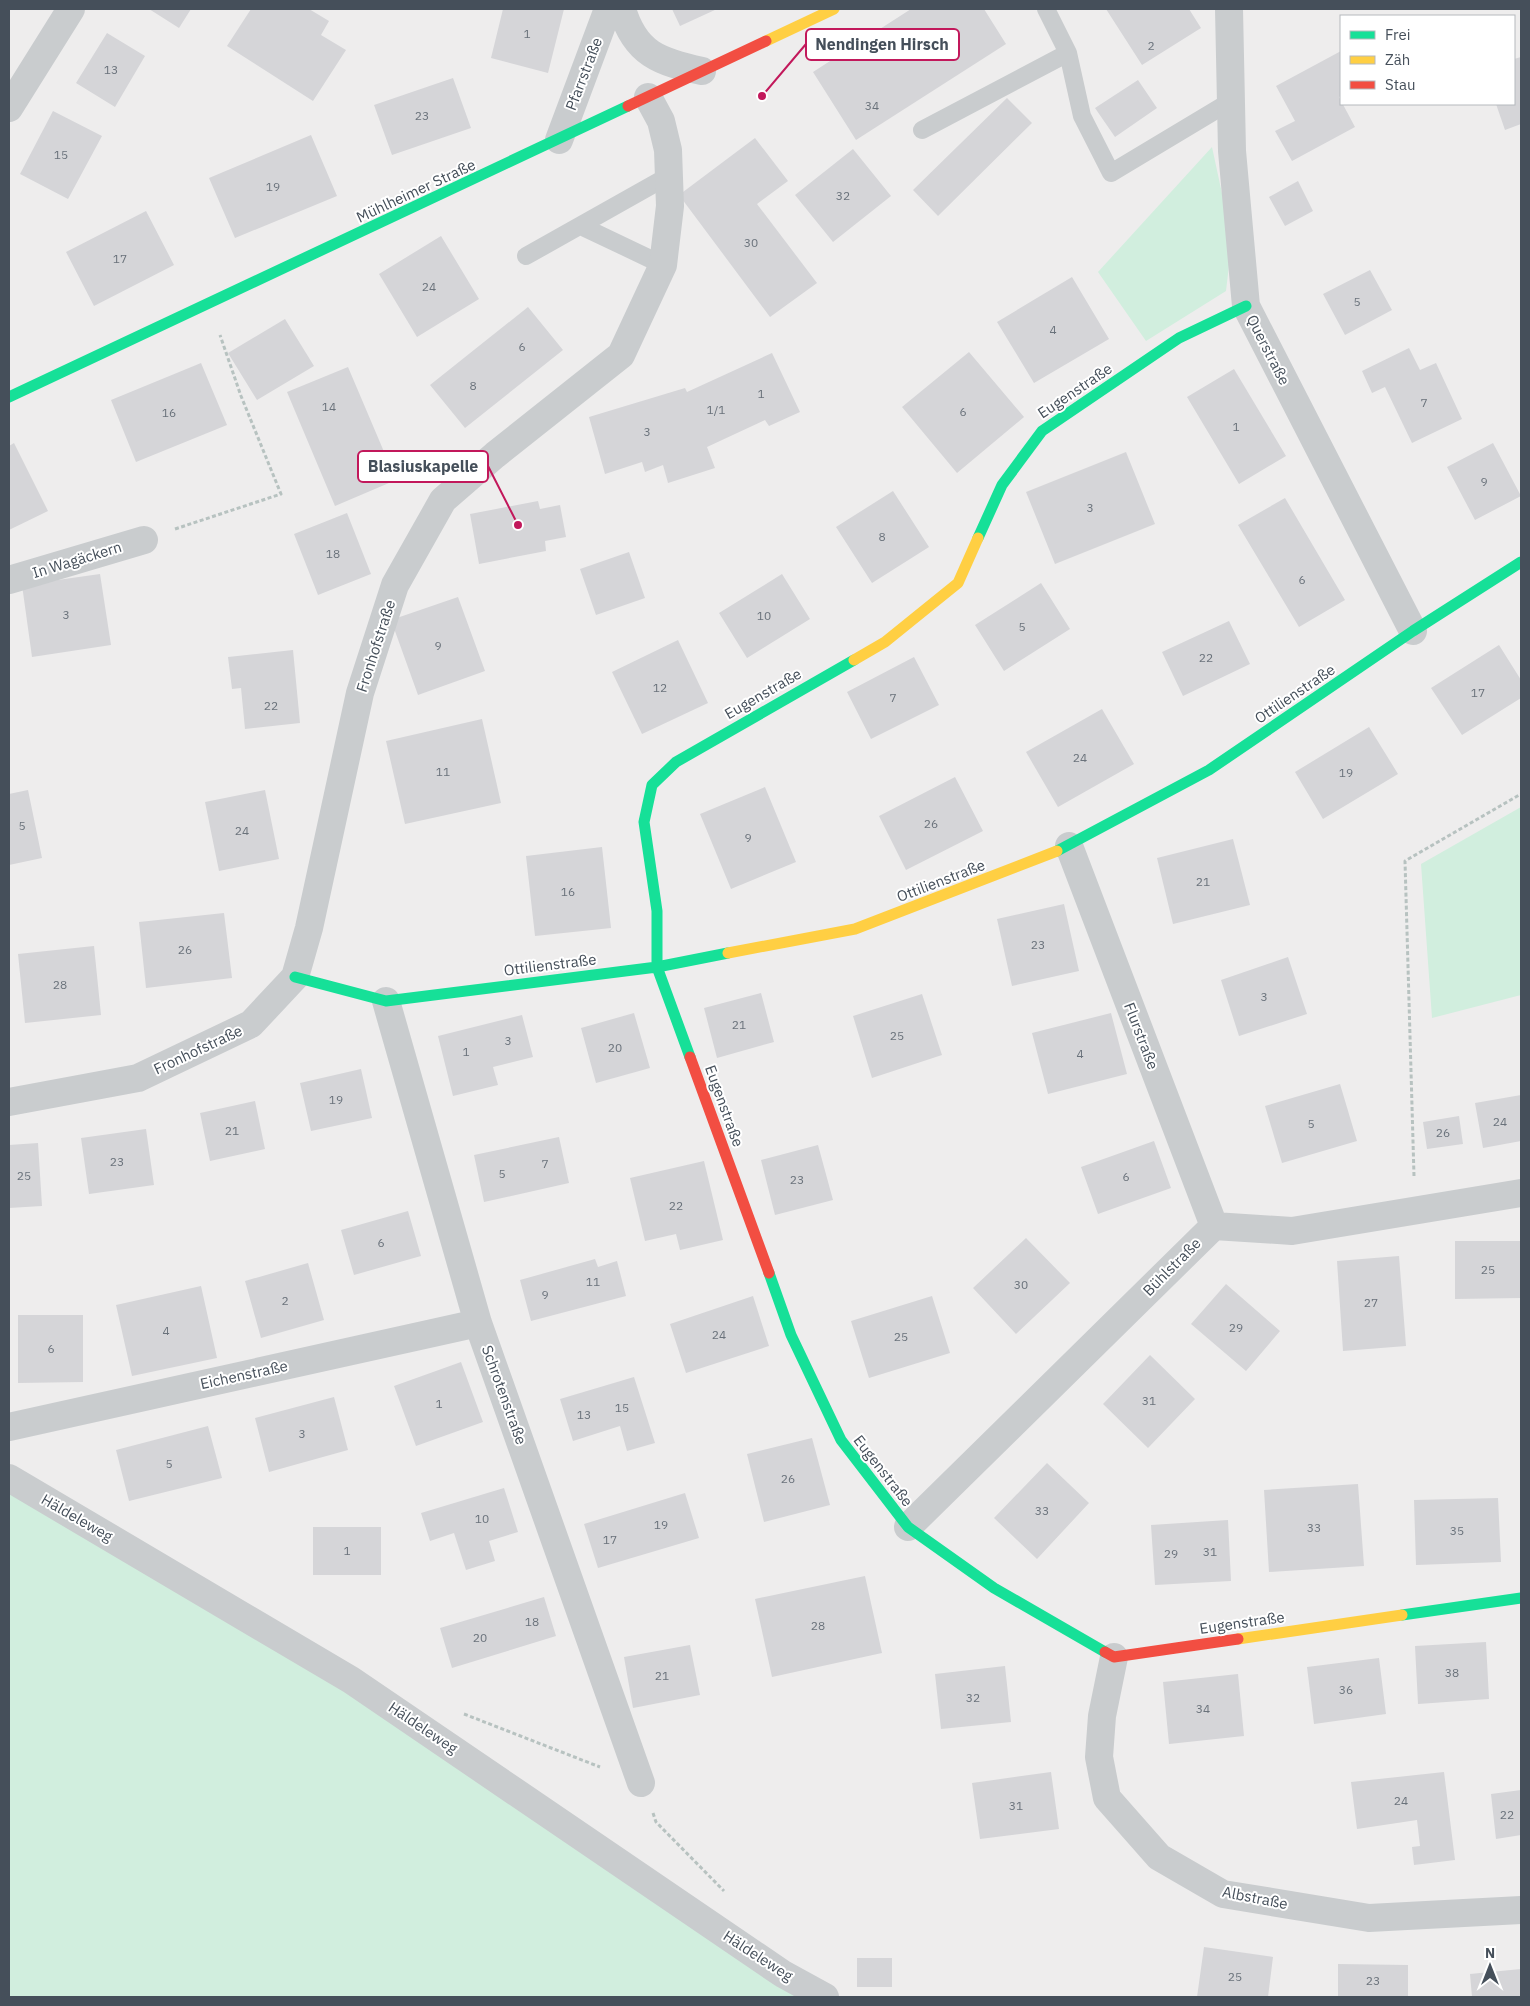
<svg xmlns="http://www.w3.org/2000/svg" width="1530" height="2006" font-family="'IBM Plex Sans',sans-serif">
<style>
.green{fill:#d1eede}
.building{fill:#d5d5d8}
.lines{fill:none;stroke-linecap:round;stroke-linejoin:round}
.path{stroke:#b7c2c0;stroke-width:3;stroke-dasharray:4 2.5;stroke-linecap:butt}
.lane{stroke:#c9ccce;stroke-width:18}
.street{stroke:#c9ccce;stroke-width:28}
.fast{stroke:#16e098;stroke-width:11}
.slow{stroke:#ffcf43;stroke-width:11}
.jam{stroke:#f24e42;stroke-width:11}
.labels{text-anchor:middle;stroke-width:4;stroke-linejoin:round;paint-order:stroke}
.number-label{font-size:12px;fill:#6a727b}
.street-label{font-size:15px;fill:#454f5a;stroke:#fff}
.leader{fill:none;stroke:#c2185b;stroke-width:2}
.callout-dot{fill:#c2185b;stroke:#fff;stroke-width:2}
.callout{fill:#fff;stroke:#c2185b;stroke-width:2}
.callout-label{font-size:16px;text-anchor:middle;font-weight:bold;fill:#454f5a}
</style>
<rect width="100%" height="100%" fill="#eeeded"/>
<path class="green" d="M1212 147 1232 240 1226 291 1146 341 1098 272Z
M1521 807V995L1432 1018 1421 864Z
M9 1478 825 1997H9Z"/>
<path class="building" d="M149 9H191L179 28Z
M251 9H309L329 21 321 35 346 50 313 101 227 46Z
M503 9H564L548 73 491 58Z
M672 9H717L680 26Z
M911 9H984L1006 44 856 140 813 72Z
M1106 9H1189L1201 28 1142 65Z
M107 33 145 56 115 107 76 83Z
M1341 51V96L1339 97 1355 127 1292 161 1275 131 1295 121 1276 86Z
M1521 57V124L1505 130 1496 104H1514V59Z
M453 78 471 128 392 155 374 105Z
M1138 80 1157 108 1115 137 1095 108Z
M1007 98 1032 123 938 216 913 190Z
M53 111 102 136 68 199 20 174Z
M311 135 337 196 235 238 209 178Z
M755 138 788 181 757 204 817 283 770 317 679 195Z
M853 149 891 196 833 242 795 195Z
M1298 181 1313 211 1285 226 1269 197Z
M146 211 174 265 94 306 66 252Z
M441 236 479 299 417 337 379 274Z
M1370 270 1392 310 1345 335 1323 294Z
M1072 277 1109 339 1034 383 997 322Z
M528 307 563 350 465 428 430 385Z
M285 319 314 366 257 400 228 353Z
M1409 348 1420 370 1436 363 1462 419 1412 443 1385 387 1372 393 1362 371Z
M969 352 1024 417 957 473 902 407Z
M772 353 800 412 769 426 765 420 707 447 715 468 668 483 663 465 645 472 642 462 605 474 589 417 685 388 687 392Z
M201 363 227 425 136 462 111 400Z
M348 367 396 480 335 506 287 392Z
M1234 369 1286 456 1239 484 1187 397Z
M14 443 48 511 9 530V446Z
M1493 443 1521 496 1475 520 1447 467Z
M1126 452 1155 524 1055 564 1026 492Z
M893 491 929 547 872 583 836 527Z
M1285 498 1345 600 1299 627 1238 525Z
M538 501 540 509 560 505 566 537 545 541 546 551 479 564 470 514Z
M347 513 371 574 318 595 294 534Z
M629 552 645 598 596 615 580 569Z
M100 574 111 645 32 657 22 585Z
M782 574 810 619 747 658 719 613Z
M1041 583 1070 629 1004 671 975 625Z
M458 597 485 671 418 695 391 620Z
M1229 621 1250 664 1183 696 1162 652Z
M678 640 708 703 642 734 612 672Z
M1499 645 1521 680V698L1462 735 1431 688Z
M293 650 300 723 245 729 241 688 232 689 228 657Z
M914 657 939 705 871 739 847 692Z
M1102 709 1134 764 1058 807 1026 752Z
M482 719 501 803 405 824 386 741Z
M1369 727 1398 774 1323 819 1295 772Z
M955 777 983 831 906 870 879 816Z
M765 787 796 862 731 889 700 814Z
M28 790 42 858 9 865V794Z
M265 790 279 859 219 871 205 802Z
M1233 839 1250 905 1173 924 1157 858Z
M602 847 611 928 535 936 526 856Z
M1064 904 1079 971 1012 986 997 919Z
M224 913 232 978 146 988 139 922Z
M94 946 101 1015 25 1023 18 954Z
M1288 957 1307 1014 1239 1036 1221 980Z
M761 993 774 1042 717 1058 704 1008Z
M922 994 942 1055 872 1078 853 1016Z
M634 1013 650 1068 596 1083 581 1028Z
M1111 1013 1127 1074 1048 1094 1032 1033Z
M522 1015 533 1057 493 1067 498 1085 453 1096 438 1036Z
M361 1069 372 1118 311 1131 300 1083Z
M1340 1084 1357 1141 1282 1163 1265 1106Z
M1521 1095V1141L1483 1148 1475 1103Z
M255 1101 265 1149 210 1161 200 1113Z
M1459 1116 1463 1144 1427 1149 1423 1122Z
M146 1129 154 1185 89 1194 81 1138Z
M559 1137 569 1183 484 1202 474 1155Z
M1154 1141 1171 1188 1098 1214 1081 1167Z
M38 1143 42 1206 9 1208V1145Z
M818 1145 833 1200 775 1215 761 1160Z
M704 1161 723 1240 680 1250 676 1234 645 1241 630 1178Z
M408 1211 421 1256 354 1275 341 1230Z
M1026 1238 1070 1283 1016 1334 973 1288Z
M1455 1241H1521V1298L1455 1299Z
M1399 1256 1406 1346 1343 1351 1337 1261Z
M595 1259 598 1267 617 1261 626 1296 531 1321 520 1280Z
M308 1263 324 1320 261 1338 245 1281Z
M1226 1284 1280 1331 1246 1371 1191 1324Z
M201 1286 217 1358 132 1376 116 1305Z
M753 1296 769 1346 686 1373 670 1324Z
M932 1296 950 1353 869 1378 851 1321Z
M18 1315H83V1382L18 1383Z
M1150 1355 1195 1399 1148 1448 1103 1404Z
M461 1362 483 1422 416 1446 394 1386Z
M634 1377 655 1443 627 1451 620 1426 573 1441 560 1399Z
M334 1397 348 1450 269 1472 255 1418Z
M208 1426 222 1478 129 1501 116 1450Z
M812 1438 830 1505 764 1522 747 1454Z
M1047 1463 1089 1503 1037 1559 994 1518Z
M1358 1484 1364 1566 1269 1572 1264 1490Z
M504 1488 518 1532 489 1541 495 1561 466 1570 454 1533 430 1541 421 1513Z
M685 1493 699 1538 598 1568 584 1524Z
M1498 1498 1501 1562 1416 1565 1414 1500Z
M1228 1520 1231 1581 1155 1585 1151 1525Z
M313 1527H381V1575H313Z
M865 1576 882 1653 772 1677 755 1599Z
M544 1597 556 1636 452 1668 440 1628Z
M1486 1642 1489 1699 1418 1704 1415 1646Z
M690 1645 700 1695 633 1708 624 1657Z
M1379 1658 1386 1714 1314 1724 1307 1667Z
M1005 1666 1011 1722 941 1729 935 1674Z
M1238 1674 1244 1736 1169 1744 1163 1682Z
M1051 1772 1059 1829 980 1839 972 1783Z
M1444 1772 1455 1860 1414 1865 1412 1847 1420 1846 1417 1820 1357 1829 1351 1782Z
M1521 1790V1835L1496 1839 1491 1794Z
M1204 1947 1273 1957 1268 1997H1197Z
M857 1958H892V1987H857Z
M1338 1964 1408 1965V1997H1338Z
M1521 1969V1997H1472L1470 1974Z"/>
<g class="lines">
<path class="path" d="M175 529 281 494 241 396 220 335
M1414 1176 1405 861 1521 794
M464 1714 600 1767
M653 1813 656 1822 724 1891"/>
<path class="lane" d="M1068 53 1082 116 1111 173 1231 101
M922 130 1068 53 1046 9
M581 226 663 265
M526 256 670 175"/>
<path class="street" d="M622 9C635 54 660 62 702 71
M1229 9 1232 151 1246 306 1413 631
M9 108 71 9
M559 140 608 9
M9 580 144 540
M1069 846 1214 1226
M386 1001 478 1323 641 1783
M9 1102 138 1078 251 1024 295 977 309 928 360 693 395 585 443 500 495 455 621 355 663 265 670 206 668 150 661 121 648 97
M9 1427 478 1323
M9 1478 351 1680 783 1974 825 1997
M908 1527 1214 1226 1292 1231 1521 1193
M1114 1657 1102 1716 1099 1757 1107 1798 1159 1857 1223 1894 1369 1918 1521 1910"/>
<path class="fast" d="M9 397 628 106
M978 538 1002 485 1042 431 1179 338 1246 306
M1057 851 1209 770 1413 631 1521 562
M295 977 386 1001 657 967 728 953
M690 1057 657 967V911L644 822 652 785 676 762 854 660
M769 1273 791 1335 841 1440 908 1527 994 1588 1105 1652
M1402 1615 1521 1598"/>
<path class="slow" d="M766 41 834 9
M854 660 885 642 958 583 978 538
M728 953 855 929 1057 851
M1238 1639 1402 1615"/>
<path class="jam" d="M628 106 766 41
M690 1057 769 1273
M1105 1652 1114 1657 1238 1639"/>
</g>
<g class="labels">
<g class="number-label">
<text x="527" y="38">1</text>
<text x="1151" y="50">2</text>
<text x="111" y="74">13</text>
<text x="872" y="110">34</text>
<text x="422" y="120">23</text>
<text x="61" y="159">15</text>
<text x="273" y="191">19</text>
<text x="843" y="200">32</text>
<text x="751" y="247">30</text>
<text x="120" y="263">17</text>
<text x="429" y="291">24</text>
<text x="1357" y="306">5</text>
<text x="1053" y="334">4</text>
<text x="522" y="351">6</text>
<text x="473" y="390">8</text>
<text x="761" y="398">1</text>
<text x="1424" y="407">7</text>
<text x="329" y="411">14</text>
<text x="716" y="414">1/1</text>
<text x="963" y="416">6</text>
<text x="169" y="417">16</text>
<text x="1236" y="431">1</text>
<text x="647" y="436">3</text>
<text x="1484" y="486">9</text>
<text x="1090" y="512">3</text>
<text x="882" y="541">8</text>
<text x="333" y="558">18</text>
<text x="1302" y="584">6</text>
<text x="66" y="619">3</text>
<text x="764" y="620">10</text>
<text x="1022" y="631">5</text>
<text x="438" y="650">9</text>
<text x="1206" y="662">22</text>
<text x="660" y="692">12</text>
<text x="1478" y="697">17</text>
<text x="893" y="702">7</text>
<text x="271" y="710">22</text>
<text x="1080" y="762">24</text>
<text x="443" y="776">11</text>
<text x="1346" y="777">19</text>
<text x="931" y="828">26</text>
<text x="22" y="830">5</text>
<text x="242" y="835">24</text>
<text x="748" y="842">9</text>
<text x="1203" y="886">21</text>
<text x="568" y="896">16</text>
<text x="1038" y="949">23</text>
<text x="185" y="954">26</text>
<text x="60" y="989">28</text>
<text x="1264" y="1001">3</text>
<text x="739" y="1029">21</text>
<text x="897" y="1040">25</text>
<text x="508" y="1045">3</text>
<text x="615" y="1052">20</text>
<text x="466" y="1056">1</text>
<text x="1080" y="1058">4</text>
<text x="336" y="1104">19</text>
<text x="1500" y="1126">24</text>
<text x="1311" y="1128">5</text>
<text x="232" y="1135">21</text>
<text x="1443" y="1137">26</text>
<text x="117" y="1166">23</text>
<text x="545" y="1168">7</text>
<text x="502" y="1178">5</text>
<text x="24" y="1180">25</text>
<text x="1126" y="1181">6</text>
<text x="797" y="1184">23</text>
<text x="676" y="1210">22</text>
<text x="381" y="1247">6</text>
<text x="1488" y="1274">25</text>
<text x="593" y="1286">11</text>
<text x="1021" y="1289">30</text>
<text x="545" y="1299">9</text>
<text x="285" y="1305">2</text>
<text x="1371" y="1307">27</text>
<text x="1236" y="1332">29</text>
<text x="166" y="1335">4</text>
<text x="719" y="1339">24</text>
<text x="901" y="1341">25</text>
<text x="51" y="1353">6</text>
<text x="1149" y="1405">31</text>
<text x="439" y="1408">1</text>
<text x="622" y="1412">15</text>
<text x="584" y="1419">13</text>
<text x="302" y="1438">3</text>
<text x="169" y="1468">5</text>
<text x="788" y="1483">26</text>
<text x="1042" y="1515">33</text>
<text x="482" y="1523">10</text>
<text x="661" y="1529">19</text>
<text x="1314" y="1532">33</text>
<text x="1457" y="1535">35</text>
<text x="610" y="1544">17</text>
<text x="347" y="1555">1</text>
<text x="1210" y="1556">31</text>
<text x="1171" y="1558">29</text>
<text x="532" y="1626">18</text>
<text x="818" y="1630">28</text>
<text x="480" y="1642">20</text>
<text x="1452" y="1677">38</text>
<text x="662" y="1680">21</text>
<text x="1346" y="1694">36</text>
<text x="973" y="1702">32</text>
<text x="1203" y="1713">34</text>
<text x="1401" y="1805">24</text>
<text x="1016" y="1810">31</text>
<text x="1507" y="1819">22</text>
<text x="1235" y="1981">25</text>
<text x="1373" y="1985">23</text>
</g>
<g class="street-label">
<text transform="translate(584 74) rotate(-69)" y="5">Pfarrstraße</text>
<text transform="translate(416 191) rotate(-25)" y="5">Mühlheimer Straße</text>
<text transform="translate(1268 350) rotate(63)" y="5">Querstraße</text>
<text transform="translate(1075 391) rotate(-34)" y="5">Eugenstraße</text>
<text transform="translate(77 560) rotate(-17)" y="5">In Wagäckern</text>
<text transform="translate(376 646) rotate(-72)" y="5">Fronhofstraße</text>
<text transform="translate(763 694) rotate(-30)" y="5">Eugenstraße</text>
<text transform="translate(1295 694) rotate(-34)" y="5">Ottilienstraße</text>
<text transform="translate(941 881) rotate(-21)" y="5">Ottilienstraße</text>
<text transform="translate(550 965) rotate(-7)" y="5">Ottilienstraße</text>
<text transform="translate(1141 1036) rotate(69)" y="5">Flurstraße</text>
<text transform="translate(198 1050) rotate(-25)" y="5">Fronhofstraße</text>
<text transform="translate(724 1106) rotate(70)" y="5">Eugenstraße</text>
<text transform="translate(1172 1267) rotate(-45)" y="5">Bühlstraße</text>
<text transform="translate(244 1375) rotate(-12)" y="5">Eichenstraße</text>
<text transform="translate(504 1395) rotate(70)" y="5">Schrotenstraße</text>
<text transform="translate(883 1471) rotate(52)" y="5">Eugenstraße</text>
<text transform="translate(77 1518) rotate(30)" y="5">Häldeleweg</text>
<text transform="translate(1242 1623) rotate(-8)" y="5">Eugenstraße</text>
<text transform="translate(423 1728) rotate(34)" y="5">Häldeleweg</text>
<text transform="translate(1255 1898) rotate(11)" y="5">Albstraße</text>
<text transform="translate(758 1956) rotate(33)" y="5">Häldeleweg</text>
</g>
</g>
<path class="leader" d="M762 96L806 44M518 525L488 466"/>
<g class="callout-dot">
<circle cx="762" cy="96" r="5"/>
<circle cx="518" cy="525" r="5"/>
</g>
<g class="callout">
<rect x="806" y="29" width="153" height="31" rx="5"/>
<rect x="358" y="451" width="130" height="31" rx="5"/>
</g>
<g class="callout-label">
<text x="882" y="50">Nendingen Hirsch</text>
<text x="423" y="472">Blasiuskapelle</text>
</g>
<rect width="1530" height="2006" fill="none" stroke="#454f5a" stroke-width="20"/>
<rect x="1340" y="15" width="175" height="90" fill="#ffffff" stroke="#b5b9bd"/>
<rect x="1350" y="31" width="25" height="8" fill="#16e098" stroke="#b5b9bd"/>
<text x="1385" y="40" font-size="15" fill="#454f5a">Frei</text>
<rect x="1350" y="56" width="25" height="8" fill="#ffcf43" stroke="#b5b9bd"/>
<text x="1385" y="65" font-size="15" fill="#454f5a">Zäh</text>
<rect x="1350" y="81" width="25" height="8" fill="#f24e42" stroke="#b5b9bd"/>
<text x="1385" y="90" font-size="15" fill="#454f5a">Stau</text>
<g transform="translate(1490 1966)" stroke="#ffffff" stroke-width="4" paint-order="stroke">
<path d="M0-4L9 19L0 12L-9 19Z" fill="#454f5a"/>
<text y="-8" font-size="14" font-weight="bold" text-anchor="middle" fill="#454f5a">N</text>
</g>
</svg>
